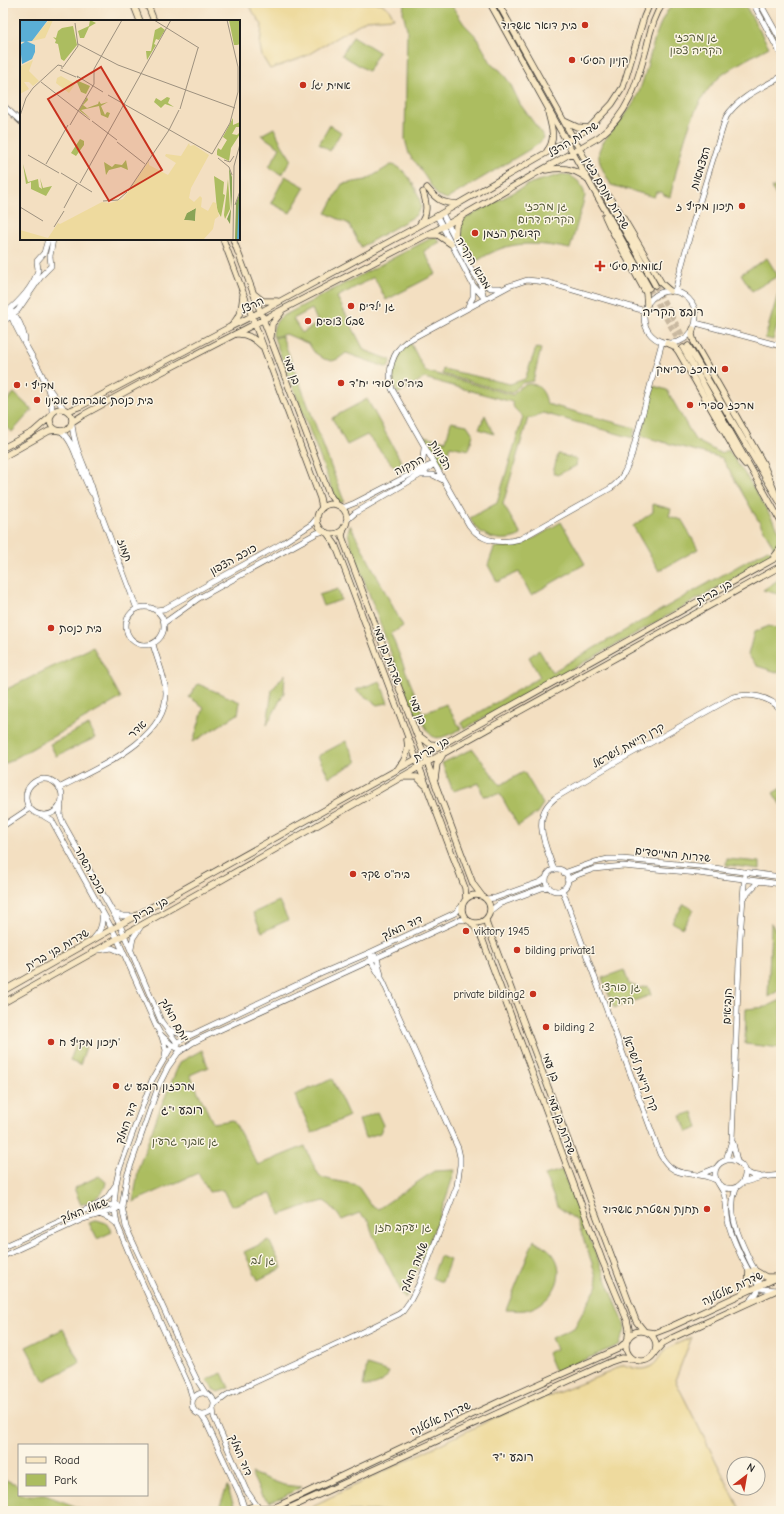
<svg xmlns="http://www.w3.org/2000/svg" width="784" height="1514" font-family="'Comic Neue','Playpen Sans Hebrew',sans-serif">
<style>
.green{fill:#acbd60;stroke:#646c3e;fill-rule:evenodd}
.sand{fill:#eeda9e;stroke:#857b5d}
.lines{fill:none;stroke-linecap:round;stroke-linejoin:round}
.secondary-tunnel{stroke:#c8b8a0;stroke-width:5.5;stroke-dasharray:5.5 3;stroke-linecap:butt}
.tertiary-casing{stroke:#3c3935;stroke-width:6}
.secondary-casing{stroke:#3c3935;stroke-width:7}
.tertiary{stroke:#fff;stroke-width:5}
.secondary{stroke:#f8e7c3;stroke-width:5.5}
.poi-dot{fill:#c8321e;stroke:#fcf5e5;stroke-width:1.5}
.labels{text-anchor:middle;stroke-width:3;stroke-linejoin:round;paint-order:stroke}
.poi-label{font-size:11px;fill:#1c1c1c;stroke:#fcf5e5;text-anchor:start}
.park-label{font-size:11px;fill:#4e5434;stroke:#fcf5e5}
.street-label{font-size:11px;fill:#1c1c1c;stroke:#fcf5e5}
.neighbourhood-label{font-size:12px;fill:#1c1c1c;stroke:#fcf5e5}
.inset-river{fill:none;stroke:#5aaed5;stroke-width:2}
.inset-road{fill:none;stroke:#9d917f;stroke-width:1}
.view{fill:#c8321e;fill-opacity:0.15;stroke:#c8321e;stroke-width:2}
.inset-edge{fill:none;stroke:#1c1c1c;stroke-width:2}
</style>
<rect width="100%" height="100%" fill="#fcf5e5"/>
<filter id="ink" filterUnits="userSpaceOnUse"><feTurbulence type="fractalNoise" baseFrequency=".025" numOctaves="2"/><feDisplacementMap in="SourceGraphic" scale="8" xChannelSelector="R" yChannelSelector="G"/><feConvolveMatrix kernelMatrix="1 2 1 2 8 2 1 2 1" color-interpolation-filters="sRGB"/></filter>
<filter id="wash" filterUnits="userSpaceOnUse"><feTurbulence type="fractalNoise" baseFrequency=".012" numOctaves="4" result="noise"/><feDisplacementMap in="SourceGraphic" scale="16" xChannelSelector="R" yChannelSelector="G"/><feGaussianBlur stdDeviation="0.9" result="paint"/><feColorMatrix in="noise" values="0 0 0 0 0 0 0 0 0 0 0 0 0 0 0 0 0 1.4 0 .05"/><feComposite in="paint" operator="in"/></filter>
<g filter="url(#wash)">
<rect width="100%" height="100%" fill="#f3dfc1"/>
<path class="green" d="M404 3H450L464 24 475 35 493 66 500 70 510 83 520 104 542 134 544 138 537 145 447 199 437 195 417 164 412 159 409 154 405 139 407 29 403 12Z
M673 3H744L769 47C753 56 736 64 722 75 689 101 680 158 670 197L664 195 662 192H656L654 197 611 185C606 175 597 163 599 151 602 139 625 117 633 104 651 72 649 33 673 3Z
M353 36 379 52 368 71 342 55Z
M330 125 341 132 330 151 319 144Z
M274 128 282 145 291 159 282 175 269 167 280 148 261 135Z
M391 165C406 165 421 195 421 208L415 216 361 247 349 224 326 213 342 184 366 180Z
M563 174C575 176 583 183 585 196L570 249C545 244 516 240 493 252 485 255 478 261 471 265 463 248 452 237 464 219L531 183Z
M285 176 305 187 290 213 271 203Z
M781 183V201L779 202 772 188Z
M435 236 440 242 424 251 436 274 386 300 374 277 337 297 364 350 391 360 388 368 346 353 338 359 332 361 324 359 314 352 309 344 286 334 273 337C273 328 274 323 281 317ZM312 309 318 323 302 333 293 319Z
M767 258 778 276 752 291 741 274Z
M781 284V313L773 340 765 338Z
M282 336 344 501 339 503 336 499 274 338Z
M410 342 425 371 513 395C526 376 544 383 547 404L635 428 633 438 543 413 533 418H528L503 504 521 535C502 545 478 537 470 518L497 503 523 417 514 408 512 402 424 378 397 394C388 372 392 357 410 342Z
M536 348 541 349 533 381 522 383 512 393 442 374 443 369 510 384 525 379Z
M654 386 667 390 695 440 720 453 728 450 747 477 780 532V544L776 551 722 458 641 436Z
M14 393 32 410 12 432 3 424V405Z
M367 399 402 463 395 468 367 435 347 445 332 418Z
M485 415 494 434 479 429Z
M451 422 467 425 473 434 469 450 450 446 443 468 424 436 446 441Z
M558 454 577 459 576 466 557 475 553 473Z
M653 504 671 509 669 516 682 520 698 549 659 571 633 526 653 512Z
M561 522 585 564 531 595 519 572 497 582 488 565 494 548C500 545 509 548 516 546 532 541 546 531 561 522Z
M350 525 403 626 391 634 422 712 414 715 350 542 348 532Z
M768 549 772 553 762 563 464 729 461 723 540 677 529 657 539 650 552 672Z
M781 578V595L763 590Z
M338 589 341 600 323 606 319 595Z
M769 626 781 630V671L780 673 757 666 748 655 754 632Z
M93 647 121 698 3 765V691Z
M285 674 284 693 267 725 272 690Z
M380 681 388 703 377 705 356 690Z
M198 684 240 702 238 714 193 742 204 707 189 697Z
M446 704 461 729C434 742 432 743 420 715Z
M89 725 95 738 56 756 50 744Z
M346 741 357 762 329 777 318 756Z
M473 749 500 785 524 772 543 804 537 813 518 826 500 794 483 796 479 783 453 791 442 763Z
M781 788V804H780L773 793Z
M727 859 760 862V869L726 865Z
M279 901 288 920 262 932 253 913Z
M684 904 694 910 682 928 672 922Z
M771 923 781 940V989L768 997Z
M624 970 629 984 640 988 648 986 651 995 614 1008 602 978Z
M781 1000V1048L745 1044 746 1009 766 1007Z
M76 1044 86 1047 80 1065 70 1061Z
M202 1050 208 1067 190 1075 213 1123 233 1120 258 1165 305 1146C308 1153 316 1172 320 1176 324 1180 350 1183 357 1185L370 1204 378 1209 434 1171 455 1170C442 1214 423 1257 405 1299L372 1233 369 1221 359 1213 342 1220 331 1206 324 1201 302 1207 280 1215 272 1193 231 1206 223 1190 209 1192 198 1173 133 1202 139 1166 160 1109 180 1062Z
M332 1079 349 1116 312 1133 295 1095Z
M377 1112 383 1125 380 1133 365 1138 359 1120Z
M693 1112 698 1128 687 1132 681 1116Z
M562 1170 626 1328 619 1345 555 1372 547 1353 556 1349 551 1338 574 1328 598 1285 592 1263 577 1221 557 1206 545 1175Z
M99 1176 106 1182C105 1195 92 1200 81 1205L74 1188Z
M97 1220 106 1223 112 1232 97 1239 89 1223Z
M269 1240 282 1268 258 1280 244 1252Z
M534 1240C540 1244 548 1248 552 1253 570 1275 550 1306 525 1310 519 1311 512 1310 506 1310Z
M440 1256 450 1260 442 1282 432 1278Z
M63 1329 80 1363 44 1381 26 1347Z
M367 1365 389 1372C385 1383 375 1387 363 1386Z
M222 1373 229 1388 218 1392 213 1389 207 1380Z
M251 1473 284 1485 301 1487 283 1497 270 1502 262 1496Z
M3 1479 19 1485V1495H45L88 1511H13L3 1506Z
M227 1486 235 1508 233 1511H218Z"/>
<path class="sand" d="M247 3H381L389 9 394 18 366 20 304 57 270 69 262 56 260 46 262 25Z
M692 1337 675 1380 741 1511H302L494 1418 610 1372C628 1358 631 1373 647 1368 658 1365 659 1354 667 1349 675 1344 684 1341 692 1337Z"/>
</g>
<g filter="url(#ink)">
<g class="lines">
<path class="secondary-tunnel" d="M655 285 688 346
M649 288 683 348"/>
<defs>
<path id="tertiary" d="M753 3 781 55
M760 3 781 41
M3 105 21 122
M442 213 470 267 480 282 484 298
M437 216 473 285 484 298
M480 282 491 288H500
M644 317a26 26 0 1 1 52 0a26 26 0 1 1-52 0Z
M675 291 693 223 726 117C739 97 761 88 781 77
M468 306 473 297V286
M9 310C19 343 53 378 52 413
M645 311 546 282 527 280 509 286 407 341C392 352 387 371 392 389L469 525C482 543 501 544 520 539L611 488C622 480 626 470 631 457L662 342
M12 312C19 319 23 329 25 339
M3 315C17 304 33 288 38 270 38 267 37 264 37 261L44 253 48 239
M3 322 18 310 42 275 51 266 50 256 53 239
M696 323 781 346
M50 390 64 409
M72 424C74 450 89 472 95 498L137 609
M61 431C78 446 79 474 92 493
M419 470 423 460 424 448
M421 475H433L443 480
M340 507H345L355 503 419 470 431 465
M346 521 355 513 420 475 434 464
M126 626a19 19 0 1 1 38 0a19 19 0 1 1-38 0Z
M156 610 164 609 281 544 312 524 317 518
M164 623 199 598 317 533 324 531
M26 797a18 18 0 1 1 36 0a18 18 0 1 1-36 0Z
M59 788C96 768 167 741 166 692 165 676 157 660 153 644
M61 805 60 815 63 823 120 925 161 1021 178 1044
M42 815 52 821 117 938 156 1026 161 1035 173 1046 181 1050
M3 826 30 808
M546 880a11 11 0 1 1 22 0a11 11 0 1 1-22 0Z
M554 870C546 846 530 817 555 798L616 762 733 697C749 693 770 696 781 710
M564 873 595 862 608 859H622L699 866 781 877
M567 880 577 875 594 869 623 866 698 873 781 884
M562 889 660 1154C676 1183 693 1168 716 1180
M744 897 758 882
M486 899 495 898 540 882 546 878
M490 911 499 904 542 888 549 887
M113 913 123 916H135
M94 938C101 931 103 924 102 915
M131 949 133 938 141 926
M99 950 112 948 123 953
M375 956 377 958 381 975
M168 1029 180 1034H189
M162 1037 166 1050 165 1055
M733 1143 737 1161
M726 1160 732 1140 740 937 745 872
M744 1171 752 1175 759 1176
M701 1174 716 1168
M742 1183 762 1177 781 1175
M720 1185C736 1197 754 1176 740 1164 730 1155 715 1162 715 1174 715 1182 722 1187 724 1194 727 1202 726 1212 728 1221 731 1237 750 1280 763 1289L777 1290
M736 1188C726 1215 740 1239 751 1263 754 1268 758 1275 759 1280 761 1289 756 1295 750 1301
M97 1205 107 1198 115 1186
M99 1214 111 1219 117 1224
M3 1247 85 1210 94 1206 117 1205
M3 1256 83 1219 114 1210 122 1206
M192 1404a11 11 0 1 1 22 0a11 11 0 1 1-22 0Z
M206 1394 197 1380 183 1351 126 1227 122 1206 127 1176 158 1087 168 1067 178 1053 192 1043 204 1037 459 920 467 919
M193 1399 189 1386 132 1260 117 1224 114 1204 116 1184 119 1170 152 1080 170 1049 178 1042 187 1037 320 974 371 952 455 913 462 906
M214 1405 227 1395 358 1334 399 1314 403 1311 410 1301 419 1284 457 1186 460 1165V1157L458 1148 383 981 371 961V952
M213 1409 214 1417 246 1490 257 1506
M201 1415 206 1422 240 1495 245 1510"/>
<path id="secondary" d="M133 3 140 21
M147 3 154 21
M490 3 578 162 649 288
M498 3 655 285
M564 121 577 127 589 128
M547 151C557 139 551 126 548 112
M546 170C561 167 572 168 585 177
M427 188C438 201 442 203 458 204
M608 196 619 211 662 284 670 291
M605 216 610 227 646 293 647 305
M420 224C428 214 427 204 423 192
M430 235H438L451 244
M455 238 456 226 461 218
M223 239 320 498 322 508
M233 239 329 494 337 505
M254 294 263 301H277
M233 324C241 315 242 306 243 295
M693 329 692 335 694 342 763 463 776 495
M237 334C247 333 255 339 262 346
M271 337 272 324 281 313
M667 343 674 346 678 351 737 454 745 464
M688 346 781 504
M683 348 781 522
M50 420a11 11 0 1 1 22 0a11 11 0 1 1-22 0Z
M68 411 81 406 230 327 264 310 437 216 589 128 612 104 623 87 644 17 650 3
M72 422 83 415 158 374 448 224 599 137C630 113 637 82 647 46 650 31 654 16 663 3
M3 448 33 432 50 417
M3 457 49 431 57 430
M317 519a15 15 0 1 1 30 0a15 15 0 1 1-30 0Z
M344 527 342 536 344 542 473 884 482 896
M327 533 335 544 339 554 465 888 466 899
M774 557 781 548
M418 735 430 744 440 745
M399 767C406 759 409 750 407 740
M403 777H417L425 785
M435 779 437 764 442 756
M462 909a14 14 0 1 1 28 0a14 14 0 1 1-28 0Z
M486 919 487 925 636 1321 644 1331
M471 922 480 934 483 941 602 1260 627 1320 629 1329 628 1337
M3 991 114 928 781 555
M3 1003 218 882 419 767 781 566
M754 1270 766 1277H777
M742 1294 748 1286 749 1271
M626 1346a15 15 0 1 1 30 0a15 15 0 1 1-30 0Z
M647 1332 655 1333 668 1328 781 1276
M655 1352 663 1343 672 1338 781 1288
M262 1508H273L280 1505 503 1400 618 1349 625 1343
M244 1511C250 1505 257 1505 263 1510
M283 1511 610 1362 622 1358 632 1359"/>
</defs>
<use href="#tertiary" class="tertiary-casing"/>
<use href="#secondary" class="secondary-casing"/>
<use href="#tertiary" class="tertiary"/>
<use href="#secondary" class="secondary"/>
</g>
</g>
<g class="poi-dot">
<circle cx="585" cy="25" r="4"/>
<circle cx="572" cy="60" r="4"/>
<circle cx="303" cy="85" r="4"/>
<circle cx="742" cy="206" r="4"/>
<circle cx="475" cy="233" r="4"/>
<path d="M598 260h4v4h4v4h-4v4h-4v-4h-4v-4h4z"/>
<circle cx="351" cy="306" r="4"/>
<circle cx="308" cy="321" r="4"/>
<circle cx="725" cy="369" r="4"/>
<circle cx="341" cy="383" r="4"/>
<circle cx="17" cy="385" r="4"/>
<circle cx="37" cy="400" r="4"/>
<circle cx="690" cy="405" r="4"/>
<circle cx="51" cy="628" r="4"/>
<circle cx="353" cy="874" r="4"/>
<circle cx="466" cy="931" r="4"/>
<circle cx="517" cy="950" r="4"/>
<circle cx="533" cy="994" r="4"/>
<circle cx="546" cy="1027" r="4"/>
<circle cx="51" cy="1042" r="4"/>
<circle cx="116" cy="1086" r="4"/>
<circle cx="707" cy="1209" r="4"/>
</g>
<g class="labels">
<g class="poi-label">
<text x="577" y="29" text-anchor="end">בית דואר אשדוד</text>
<text x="580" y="64">קניון הסיטי</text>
<text x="311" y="89">אמית יגל</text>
<text x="734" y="210" text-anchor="end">תיכון מקיף ז</text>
<text x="483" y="237">קדושת הזמן</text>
<text x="609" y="270">לאומית סיטי</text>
<text x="359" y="310">גן ילדים</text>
<text x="316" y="325">שבט צופים</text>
<text x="717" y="373" text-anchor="end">מרכז פרימק</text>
<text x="349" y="387">ביה"ס יסודי יח"ד</text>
<text x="25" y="389">מקיף י</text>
<text x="45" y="404">בית כנסת אברהם אבינו</text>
<text x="698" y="409">מרכז ספירי</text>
<text x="59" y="632">בית כנסת</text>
<text x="361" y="878">ביה"ס שקד</text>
<text x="474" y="935">viktory 1945</text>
<text x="525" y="954">bilding private1</text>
<text x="525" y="998" text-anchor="end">private bilding2</text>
<text x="554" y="1031">bilding 2</text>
<text x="59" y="1046">תיכון מקיף ח'</text>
<text x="124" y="1090">מרכזון רובע יג</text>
<text x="699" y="1213" text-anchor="end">תחנת משטרת אשדוד</text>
</g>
<g class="park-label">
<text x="696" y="41">גן מרכזי<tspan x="696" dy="13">הקריה צפון</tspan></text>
<text x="546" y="210">גן מרכזי<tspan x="546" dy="13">הקריה דרום</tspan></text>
<text x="621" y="991">גן פורצי<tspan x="621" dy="13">הדרך</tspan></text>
<text x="185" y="1145">גן אבנר גרעין</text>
<text x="403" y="1231">גן יעקב חזן</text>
<text x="263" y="1264">גן לב</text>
</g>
<g class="street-label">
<text transform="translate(573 139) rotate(-32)" y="4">שדרות הרצל</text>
<text transform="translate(700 168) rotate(-73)" y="4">העצמאות</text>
<text transform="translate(607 193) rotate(60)" y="4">שדרות מנחם בגין</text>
<text transform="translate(474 263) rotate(59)" y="4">מבוא הקריה</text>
<text transform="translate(252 305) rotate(-27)" y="4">הרצל</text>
<text transform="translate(292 370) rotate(69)" y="4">בן עמי</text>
<text transform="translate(441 455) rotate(60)" y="4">הציונות</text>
<text transform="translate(409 465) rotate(-26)" y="4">התקוה</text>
<text transform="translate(125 550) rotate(70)" y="4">תמוז</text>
<text transform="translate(233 559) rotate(-29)" y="4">כוכב הצפון</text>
<text transform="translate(714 592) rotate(-29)" y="4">בני ברית</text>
<text transform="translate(388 655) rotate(69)" y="4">שדרות בן עמי</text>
<text transform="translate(418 710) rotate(69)" y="4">בן עמי</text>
<text transform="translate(137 729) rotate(-44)" y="4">אדר</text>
<text transform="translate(628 745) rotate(-29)" y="4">קרן קיימת לישראל</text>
<text transform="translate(431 749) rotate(-29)" y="4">בני ברית</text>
<text transform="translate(673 854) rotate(6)" y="4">שדרות המייסדים</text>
<text transform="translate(90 870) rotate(61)" y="4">כוכב השחר</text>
<text transform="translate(150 909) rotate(-29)" y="4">בני ברית</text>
<text transform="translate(402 927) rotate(-25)" y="4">דוד המלך</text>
<text transform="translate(57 949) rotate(-30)" y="4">שדרות בני ברית</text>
<text transform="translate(727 1006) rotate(-87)" y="4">הנביאים</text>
<text transform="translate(175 1020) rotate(61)" y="4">יותם המלך</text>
<text transform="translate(551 1067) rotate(69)" y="4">בן עמי</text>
<text transform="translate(641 1073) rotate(69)" y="4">קרן קיימת לישראל</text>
<text transform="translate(126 1123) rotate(-70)" y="4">דוד המלך</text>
<text transform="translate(562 1125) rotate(70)" y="4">שדרות בן עמי</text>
<text transform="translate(84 1210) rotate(-21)" y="4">שאול המלך</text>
<text transform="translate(414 1267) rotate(-67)" y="4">שלמה המלך</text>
<text transform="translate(732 1288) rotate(-25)" y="4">שדרות אלטלנה</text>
<text transform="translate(440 1418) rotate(-25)" y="4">שדרות אלטלנה</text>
<text transform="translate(241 1455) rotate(67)" y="4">דוד המלך</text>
</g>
<g class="neighbourhood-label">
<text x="673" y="316">רובע הקריה</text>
<text x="182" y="1114">רובע י"ג</text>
<text x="513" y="1461">רובע י"ד</text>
</g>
</g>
<g transform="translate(20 20)">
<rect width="220" height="220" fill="#f3dfc1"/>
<path d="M70 0 76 3 69 7 64 18H60L58 11 69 6ZM209 0H220V24L217 25H214ZM53 6 57 25 44 41 41 39 38 24 35 23 36 20 33 17 36 18 38 11 42 8ZM141 7 145 10 139 20 136 19 134 24 136 25 127 40 126 31H131L135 10ZM56 60 70 66 66 74 61 72ZM67 77 68 80 63 85 67 88 78 84 79 81 81 84 88 82 81 86 85 95 87 92 90 93 88 98 81 95 79 86 61 90 71 99 60 91 59 90ZM147 77 150 78 148 83 154 87 145 84 141 88 134 82 136 78 141 81ZM213 98V105L220 102V107H216L212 114 217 115 220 112V114L211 128 209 141 197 135V131L198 128 201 130 207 120 203 117 197 128ZM60 119 64 121V125L56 136 51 133ZM106 140 108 150 101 147 89 150 86 155 84 142 92 147 95 144 102 145ZM3 144 8 162 18 159 19 167 22 169 20 158 23 168 32 166 26 176 11 169V162L6 164ZM194 156 204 162 203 174 205 175 201 197 197 190ZM208 159 210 189 205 199 204 195Z" fill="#acbd60"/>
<path d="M209 148 212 157V176L210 204 207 199 211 189ZM220 172 218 220H215L216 183ZM176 188 175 201 164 200 165 194Z" fill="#89a456"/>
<path d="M29 0H33L25 18 12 21ZM13 40 9 51 19 61 13 66 9 62H4L9 69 0 74 1 46ZM41 56 55 64 49 73 36 63 37 58ZM169 123 170 126 174 125 189 135 171 168 169 178 174 182 180 176 182 178 181 187 188 191 193 182 196 183 199 196 195 199 193 209 183 220H0V210L28 218 38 203 40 204 82 182 90 183 103 179 129 141V145L148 155 156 143 145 136 146 134 161 136ZM176 188 175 201 164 200 167 193Z" fill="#eeda9e" fill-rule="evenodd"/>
<path d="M0 0H28L12 21 0 22ZM6 21 15 25V32L12 39 2 44 0 25Z" fill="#5aaed5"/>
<path class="inset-river" d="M218 220 220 180"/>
<path class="inset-road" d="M134 0 179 28M58 24 98 45 193 80M43 47 58 26 55 3M40 50 56 57M58 58 57 56 83 72M21 62 70 100M88 75 192 134 210 103 218 72V47L207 0M193 80 215 88M160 89 178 28M0 96 6 78 13 68 38 45 42 46V49M72 101 97 120M50 105 74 64V49L102 0M97 122 125 144M8 135 39 153M198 138 209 147 212 155M204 140 210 142 214 136M26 144 48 105M41 153 72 172M60 163 151 0M108 171 149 110 159 90M83 181 98 180 107 172M215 185 220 171M0 187 23 201M44 188 57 164M34 207 44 191M213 220 214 146 220 124"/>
<path class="view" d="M81 47 142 150 89 181 28 79Z"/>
<rect width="220" height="220" class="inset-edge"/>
</g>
<rect width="784" height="1514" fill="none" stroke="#fcf5e5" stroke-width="16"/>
<rect x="18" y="1444" width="130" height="52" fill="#fcf5e5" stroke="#a29e95"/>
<rect x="26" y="1457" width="20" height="6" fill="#f8e7c3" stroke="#a29e95"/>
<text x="54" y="1464" font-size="12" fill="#1c1c1c">Road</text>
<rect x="26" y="1474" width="20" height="12" fill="#acbd60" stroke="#a29e95"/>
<text x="54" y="1484" font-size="12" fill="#1c1c1c">Park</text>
<g transform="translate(746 1476) rotate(31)"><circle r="19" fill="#fcf5e5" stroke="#a29e95"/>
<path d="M0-3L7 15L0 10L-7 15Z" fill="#c8321e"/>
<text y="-6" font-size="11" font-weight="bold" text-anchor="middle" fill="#1c1c1c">N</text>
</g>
</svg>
